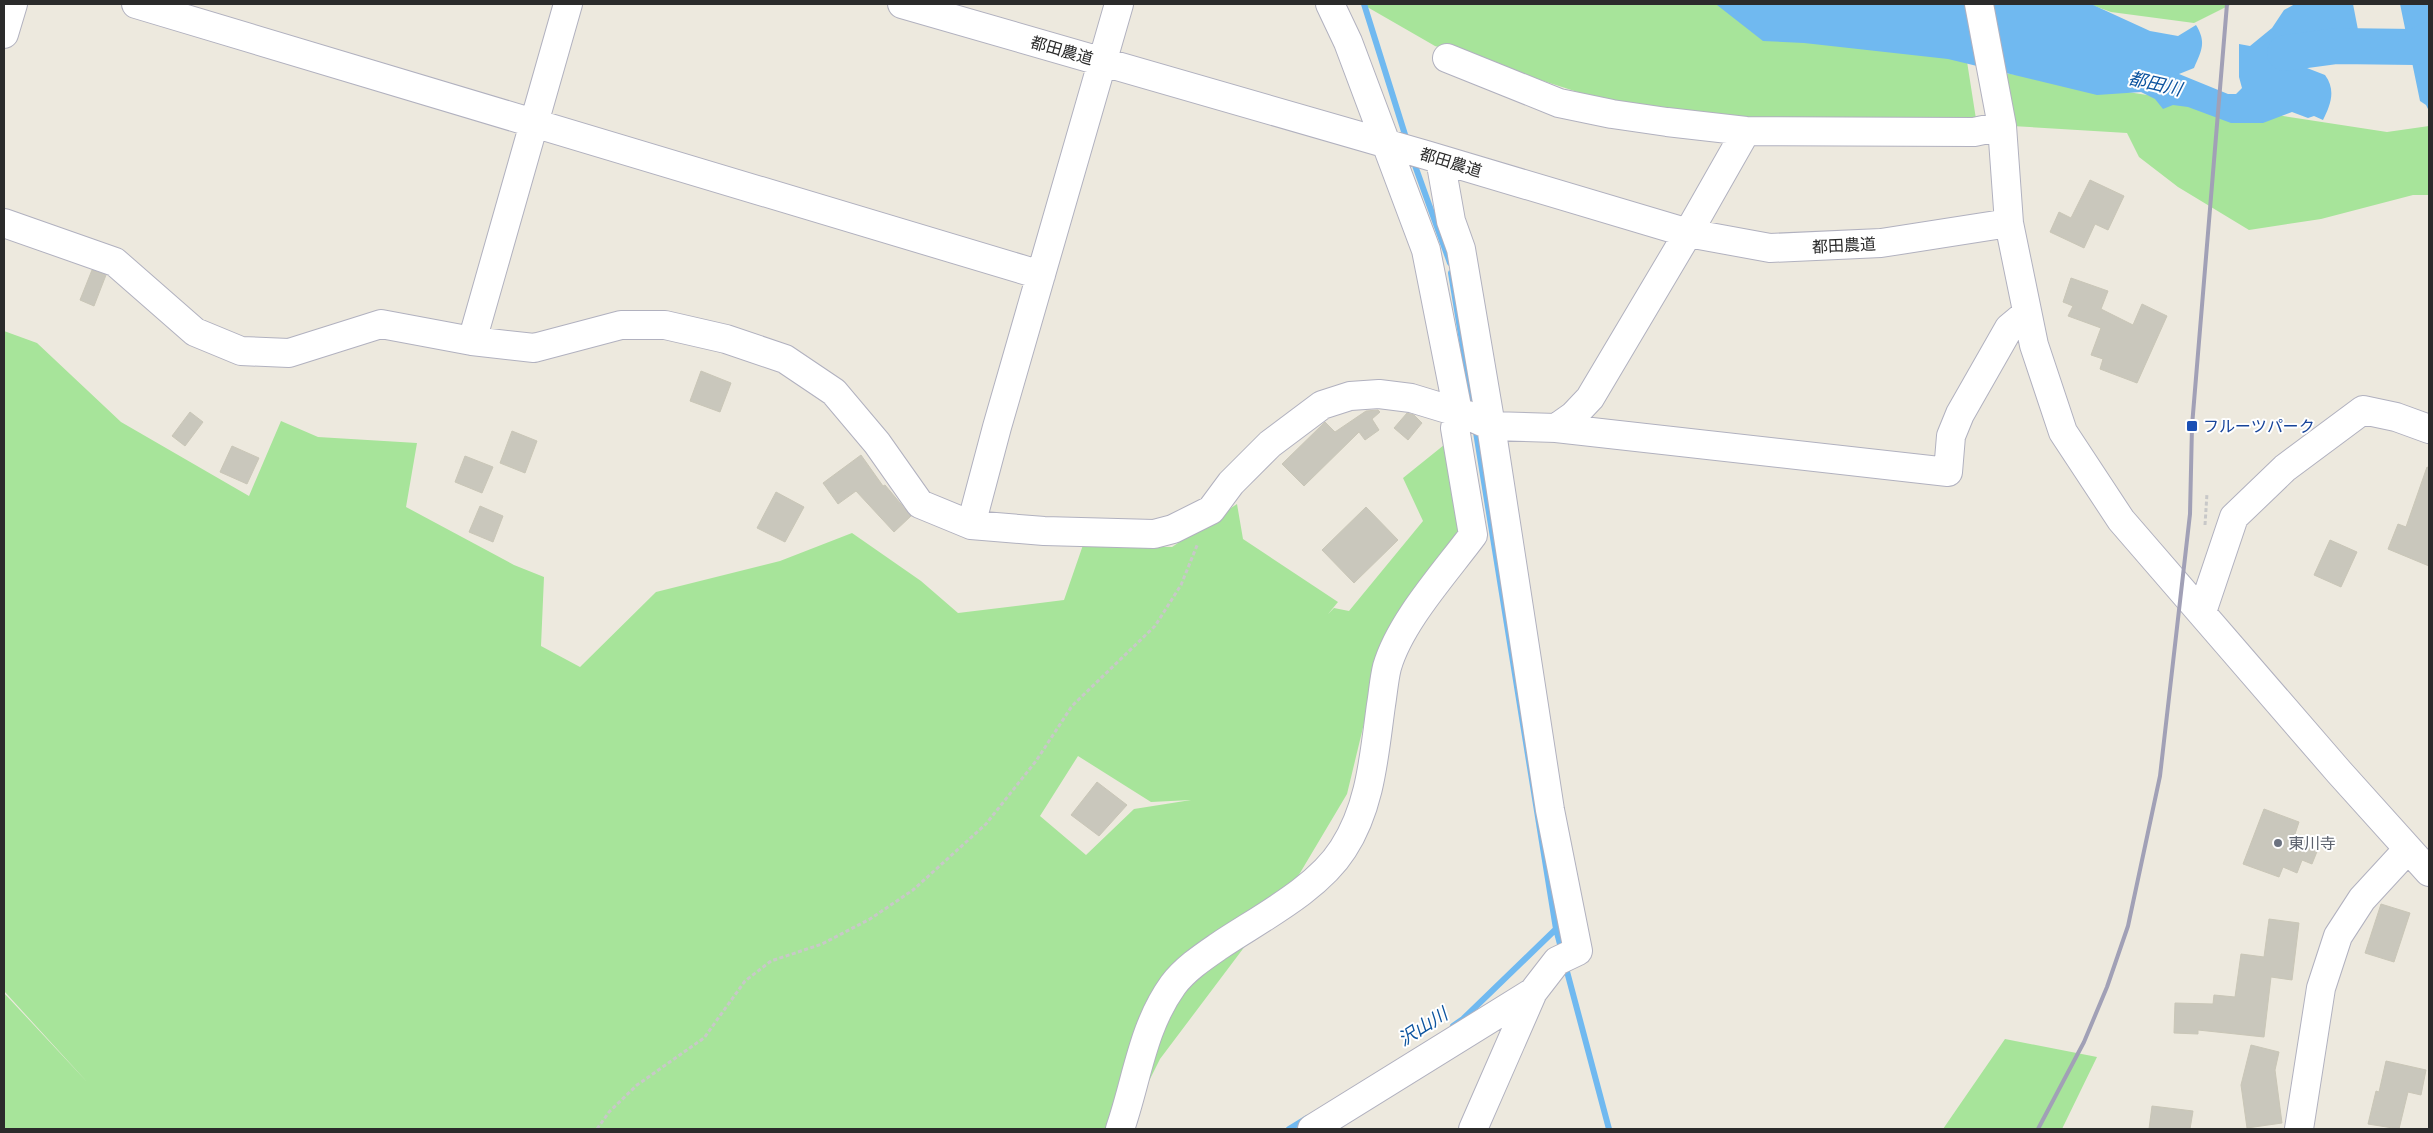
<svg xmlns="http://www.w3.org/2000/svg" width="2433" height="1133" font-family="Rubik,'Noto Sans JP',sans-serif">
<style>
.green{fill:#a7e49a;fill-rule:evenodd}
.water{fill:#70b9f0}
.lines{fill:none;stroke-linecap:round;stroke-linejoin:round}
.stream{stroke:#70b9f0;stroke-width:6}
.river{stroke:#70b9f0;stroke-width:36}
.building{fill:#c9c7bc;stroke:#c9c6b7}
.minor-casing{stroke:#b1b1bf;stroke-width:30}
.path{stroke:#c8c8c8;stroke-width:3;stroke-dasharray:4 2.5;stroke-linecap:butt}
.minor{stroke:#fff;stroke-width:28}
.rail{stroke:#a1a0b6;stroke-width:4}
.transit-dot{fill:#1a4fb4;stroke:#fff;stroke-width:2}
.worship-dot{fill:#6b7280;stroke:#fff;stroke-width:2}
.labels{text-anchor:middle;stroke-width:4;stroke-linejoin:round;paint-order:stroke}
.street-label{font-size:16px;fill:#2b2b2b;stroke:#fff}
.transit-label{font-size:16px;fill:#164399;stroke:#fff;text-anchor:start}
.worship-label{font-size:16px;fill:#5b616d;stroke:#fff;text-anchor:start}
.water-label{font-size:18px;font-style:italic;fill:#0c549f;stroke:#fff}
</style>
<rect width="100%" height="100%" fill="#ede9de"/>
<path class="green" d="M1362 4H1958L1976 119 1810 124 1621 106 1435 46Z
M2089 4H2232L2194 23 2111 12Z
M2004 73 2387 132 2429 126V195H2413L2321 219 2249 230 2178 187 2139 157 2127 133 2012 126Z
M4 331 37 343 121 422 249 496 281 421 318 437 417 443 406 507 514 565 544 577 541 646 580 667 656 592 780 561 852 533 921 581 958 613 1064 600 1083 545 1172 547 1237 504 1243 539 1338 602 1328 614 1334 608 1349 611 1423 521 1403 478 1444 445 1466 536 1373 686 1347 794 1300 873 1160 1059 1125 1129H4V993L89 1084 4 991ZM1078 756 1151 802 1191 800 1134 809 1086 855 1040 816Z
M2005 1039 2097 1057 2062 1129H1943Z"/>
<path class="water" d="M2091 4 2150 31 2178 36 2196 25C2207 43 2201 51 2194 68L2179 74 2228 94H2236L2242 88 2239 77V44L2250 46 2272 28 2284 10 2295 4H2353L2359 35 2321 52 2310 55 2307 68 2325 75C2336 90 2331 104 2323 120L2314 116 2308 118 2292 112 2263 123H2231L2188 107 2173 105 2163 109 2155 99 2141 92 2097 95 1948 59 1804 43 1763 41 1717 5Z
M2400 4H2429V111L2426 105 2420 101Z"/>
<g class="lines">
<path class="stream" d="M1364 4 1407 141
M1413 160 1450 263
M1451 273 1473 409
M1475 426 1556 929 1562 952
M1565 964 1609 1129
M1453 1026 1463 1019 1556 929
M1289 1129 1307 1118"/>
<path class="river" d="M2285 53 2337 46 2415 47 2429 40"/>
</g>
<path class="building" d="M2090 180 2124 196 2108 230 2095 224 2084 248 2050 232 2059 212 2071 218Z
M92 270 106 275 94 306 80 300Z
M2071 278 2108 291 2101 309 2133 325 2142 304 2167 316 2137 383 2100 369 2103 359 2091 355 2101 328 2068 316 2073 306 2063 302Z
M701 371 731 383 720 412 690 401Z
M1378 410 1380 412 1372 419 1379 430 1365 440 1359 432 1304 486 1282 464 1325 422 1335 432 1366 411Z
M190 412 203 422 185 446 172 436Z
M1407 413 1414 415 1422 423 1408 440 1394 428Z
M512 431 537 441 525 473 500 463Z
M232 446 259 458 247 484 220 472Z
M861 455 883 486 885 485 911 516 894 532 856 491 838 504 823 483Z
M465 456 493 467 482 493 455 482Z
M2427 467 2429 468V566L2388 549 2398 524 2406 527Z
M776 492 804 507 785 542 757 528Z
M480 506 503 516 493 542 469 532Z
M1366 507 1398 540 1354 583 1322 550Z
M2330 540 2357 552 2341 587 2314 575Z
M1097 782 1127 805 1099 836 1071 815Z
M2264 809 2299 822 2295 834 2320 844 2312 864 2302 860 2297 873 2283 867 2279 877 2243 864Z
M2381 904 2410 913 2394 962 2365 953Z
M2269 919 2299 923 2292 980 2271 977 2264 1037 2198 1030V1034L2174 1033 2175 1003 2213 1004 2214 995 2235 997 2241 954 2264 957Z
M2251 1045 2279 1052 2275 1070 2282 1123 2247 1128 2241 1085Z
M2386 1061 2426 1070 2421 1095 2408 1092 2399 1129 2368 1124 2376 1091 2379 1092Z
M2152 1106 2193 1111 2190 1129H2149Z"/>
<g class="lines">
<defs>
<path id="minor" d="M136 4 1041 275
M902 4 1426 155 1688 233 1770 248 1881 243 2009 223
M1979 4 2002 126 2009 223 2034 345 2063 432 2121 520 2339 772 2429 872
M4 34 13 4
M1447 58 1559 103 1612 114 1667 122 1746 131 1974 132 2002 126
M1440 159 1451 221 1461 249 1491 426 1550 810 1578 951 1557 961 1533 992 1473 1129
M4 223 115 262 195 332 241 351 289 353 381 324 472 341 534 348 621 325H665L726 339 785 359 834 392 877 443 920 504 971 525 1044 531 1154 534 1173 529 1211 510 1231 483 1270 444 1322 405 1350 396 1379 394 1411 398 1467 415 1491 426 1556 428 1573 416 1590 398 1688 233 1746 131
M472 341 568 4
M1556 428 1948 472 1951 436 1960 414 2009 328 2027 313
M971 525 997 427 1119 4
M2202 612 2234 517 2285 468 2363 410 2396 417 2429 429
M1120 1129C1137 1080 1142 1028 1173 985 1185 969 1203 957 1219 946 1259 919 1317 890 1343 849 1371 806 1374 755 1381 705 1383 693 1384 679 1387 667 1400 622 1444 574 1473 535L1455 428 1458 412 1426 250 1348 42 1330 4
M1312 1129 1533 992
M2299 1129 2321 988 2338 936 2362 899 2408 849"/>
</defs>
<use href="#minor" class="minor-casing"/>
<path class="path" d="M2205 525 2207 493
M597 1129 609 1112 637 1085 704 1038 745 981 771 961 822 944 870 919 913 890 986 824 1036 761 1072 706 1155 626 1181 585 1198 543"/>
<use href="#minor" class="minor"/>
<path class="rail" d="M2038 1129 2084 1042 2107 987 2128 926 2160 776 2190 514 2192 426 2227 4"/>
</g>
<rect class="transit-dot" x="2186" y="420" width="12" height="12" rx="2.5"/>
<circle class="worship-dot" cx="2278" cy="843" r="5"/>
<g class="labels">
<g class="street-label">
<text transform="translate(1062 50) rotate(16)" y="6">都田農道</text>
<text transform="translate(1451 162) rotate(17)" y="6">都田農道</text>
<text transform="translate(1844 245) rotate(-3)" y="6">都田農道</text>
</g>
<g class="transit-label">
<text x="2203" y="432">フルーツパーク</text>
</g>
<g class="worship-label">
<text x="2288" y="849">東川寺</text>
</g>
<g class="water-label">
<text transform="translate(2155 84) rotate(13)" y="6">都田川</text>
<text transform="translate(1423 1027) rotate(-32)" y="6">沢山川</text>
</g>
</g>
<rect width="2433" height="1133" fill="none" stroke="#2b2b2b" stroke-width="10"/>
</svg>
